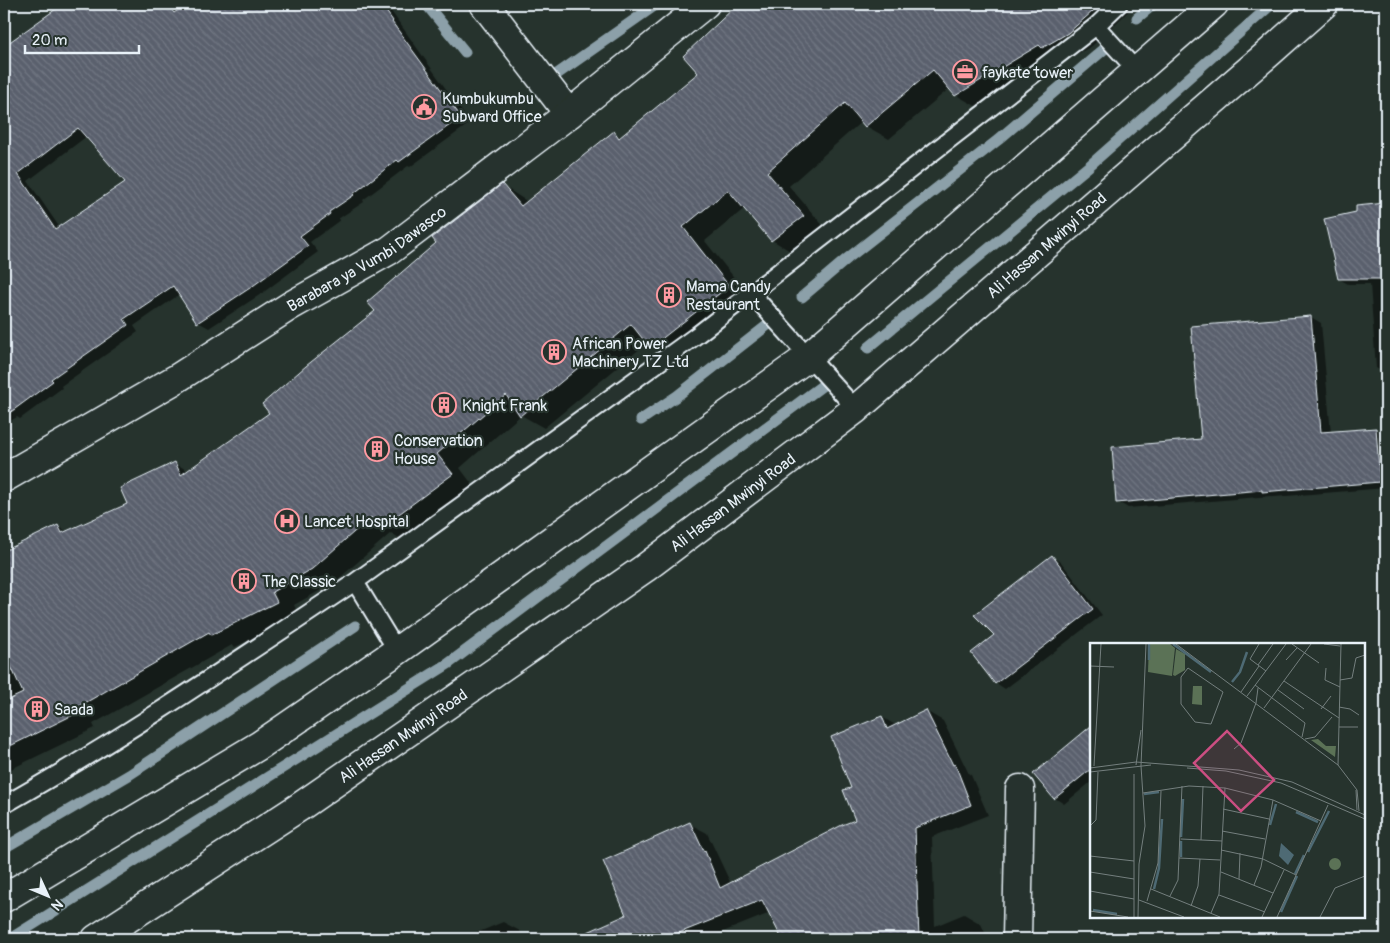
<svg xmlns="http://www.w3.org/2000/svg" width="1390" height="943" font-family="Pangolin,sans-serif">
<style>
.shadow{fill:#0007;fill-rule:evenodd}
.lines{fill:none;stroke-linecap:round;stroke-linejoin:round}
.stream{stroke:#8ca0a9;stroke-width:11}
.building{fill:url(#building-back-hatch);stroke:#e8f1f8;fill-rule:evenodd}
.lane-casing{stroke:#e8f1f8;stroke-width:20}
.street-casing{stroke:#e8f1f8;stroke-width:31}
.highway-casing{stroke:#e8f1f8;stroke-width:31}
.lane{stroke:#26332d;stroke-width:16}
.street{stroke:#26332d;stroke-width:28}
.highway{stroke:#26332d;stroke-width:28}
.labels{text-anchor:middle;stroke-width:4.5;stroke-linejoin:round;paint-order:stroke}
.poi-label{font-size:16px;fill:#e8f1f8;stroke:#26332d;text-anchor:start}
.street-label{font-size:16px;fill:#e8f1f8;stroke:#26332d}
.inset-river{fill:none;stroke:#4e6a74;stroke-width:2.5}
.inset-road{fill:none;stroke:#747f7e;stroke-width:1}
.view{fill:#cc4e82;fill-opacity:0.15;stroke:#cc4e82;stroke-width:2.5}
.inset-edge{fill:none;stroke:#e8f1f8;stroke-width:2.5}
</style>
<defs>
<pattern id="building-back-hatch" width="6" height="6" patternUnits="userSpaceOnUse" patternTransform="scale(1.25)"><rect width="6" height="6" fill="#5a606d"/><path d="M-1 5l2 2M0 0l6 6M5-1l2 2" fill="none" stroke="#727783"/></pattern>
</defs>
<rect width="100%" height="100%" fill="#26332d"/>
<filter id="ink" filterUnits="userSpaceOnUse"><feTurbulence type="fractalNoise" baseFrequency=".02" numOctaves="2"/><feDisplacementMap in="SourceGraphic" scale="10" xChannelSelector="R" yChannelSelector="G"/><feConvolveMatrix kernelMatrix="1 2 1 2 8 2 1 2 1" color-interpolation-filters="sRGB"/></filter>
<g filter="url(#ink)">
<path class="shadow" d="M65 4H386L470 123 410 167 408 166 363 200 364 202 338 219 340 220 310 242 318 252 261 294 209 328 198 322 180 294 134 326 138 332 61 386 62 388 20 419 17 417 4 425V57L19 45 15 40ZM87 136 127 182 60 228 28 181Z
M773 4H1136L1092 46 1066 60 1063 58 979 108 956 95 950 88 889 139 866 126 862 121 789 186 826 229 795 254 772 240 745 208 705 241 752 300 674 360 651 347 647 343 544 428 521 415 460 468 475 488 404 541 391 533 335 582 294 605 299 616 235 647 232 645 93 724 95 728 5 772 11 786 4 789V552L58 526 68 532 129 504 175 463 188 471 271 413 377 312 503 186 528 202 614 133 622 137 700 74Z
M1386 205V374L1376 368 1370 284H1348L1339 279 1357 213V207Z
M1311 317 1321 323 1331 433 1376 429 1380 432 1386 431V488L1274 497 1271 496 1128 508 1118 502 1202 440Z
M1052 557 1061 562 1102 615 1005 689 996 683V636Z
M926 711 943 721 969 774 971 775 988 815 932 837 935 926 964 914 981 924 988 939H784L770 913 708 938 709 939H575L628 915 690 824 707 833 731 884 857 821 853 788 882 717 897 726Z
M1091 728V782L1064 804 1055 798 1035 774Z
M503 922 520 931 523 939H462Z
M448 936 454 939H440Z"/>
<g class="lines">
<path class="stream" d="M426 4 465 52
M1137 18 1154 4
M550 79 657 4
M802 297 848 258 998 140 1109 45
M868 348 1089 166 1272 4
M641 420 677 396 769 324
M4 848 129 775 355 626
M10 939 448 664 823 385"/>
</g>
<path class="building" d="M63 4H167L174 13 186 4H381L393 21 392 22 461 117 399 162 397 160 353 194 354 195 329 212 330 214 300 236 308 246 250 288 197 323 173 286 124 319 128 325 51 379 53 381 4 417V46ZM78 128 125 182 55 229 18 174Z
M738 4H1101L1068 33 1042 48 1039 45 955 96 933 70 865 127 845 103 767 172 804 216 771 241 728 190 683 227 729 286 650 348 631 324 520 416 506 395 437 454 453 474 380 528 371 517 312 569 272 592 277 602 211 635 209 632 71 711 73 715 4 749V702L23 693 4 651V551L58 525 62 533 127 504 120 488 175 462 181 475 269 413 262 404 306 366 375 311 367 302 436 243 432 238 502 184 521 206 614 131 619 138 698 73 683 56Z
M1386 203V279H1338L1324 219 1356 212V206Z
M1311 316 1321 432 1376 428 1380 482 1262 492V490L1116 503 1112 447 1201 439 1191 326Z
M1052 555 1093 609 995 684 971 653 994 635 974 615Z
M926 710 953 765 955 764 971 805 915 828 919 939H782L762 900 664 939H572L626 915 603 861 690 822 704 852 705 851 720 888 842 825 855 820 843 790 851 788 831 737 882 716 887 729Z
M1091 726V769L1054 799 1033 774Z"/>
<g class="lines">
<defs>
<path id="lane" d="M1096 26 1137 71
M751 293 856 409
M397 651 355 582 697 335 1096 26 1119 4
M4 805C125 737 239 659 355 582"/>
<g id="street">
<path d="M484 4 569 114"/>
<path id="s1" d="M4 478 176 379 290 306 390 250 569 114 705 4"/>
<path d="M1017 939 1020 789"/>
</g>
<g id="highway">
<path d="M4 898 260 745 397 651 808 357 1214 4"/>
<path id="s2" d="M96 939 301 806 645 568 856 409 1270 52 1324 4"/>
</g>
</defs>
<use href="#lane" class="lane-casing"/>
<use href="#street" class="street-casing"/>
<use href="#highway" class="highway-casing"/>
<use href="#lane" class="lane"/>
<use href="#street" class="street"/>
<use href="#highway" class="highway"/>
</g>
</g>
<defs>
<symbol id="office-ring" viewBox="-11 -11 22 22"><circle r="9.5" fill="#26332d" stroke="#ff9aa2" stroke-width="1.5"/><path d="M-6-3h4V-5.5h4V-3h4V5H-6ZM-1-4.5V-3h2v-1.5ZM-6 0V1H6V0Z" fill="#ff9aa2"/></symbol>
<symbol id="civic-ring" viewBox="-11 -11 22 22"><circle r="9.5" fill="#26332d" stroke="#ff9aa2" stroke-width="1.5"/><path d="M-.6-6.5H3V-4.5H.6V-3L4-1V1h2V6H-6V1h2V-1L-.6-3ZM-1.2 2.5V6h2.4V2.5Z" fill="#ff9aa2"/></symbol>
<symbol id="building-ring" viewBox="-11 -11 22 22"><circle r="9.5" fill="#26332d" stroke="#ff9aa2" stroke-width="1.5"/><path d="M-4-6H4V6H1V3H-1V6H-4ZM-2.5-4.3h1.7v1.8h-1.7ZM.8-4.3h1.7v1.8H.8ZM-2.5-1h1.7V.8h-1.7ZM.8-1h1.7V.8H.8Z" fill="#ff9aa2"/></symbol>
<symbol id="hospital-ring" viewBox="-11 -11 22 22"><circle r="9.5" fill="#26332d" stroke="#ff9aa2" stroke-width="1.5"/><path d="M-5-5h3v3.5h4V-5h3V5h-3V1.5h-4V5h-3Z" fill="#ff9aa2"/></symbol>
</defs>
<g fill-rule="evenodd">
<use href="#office-ring" x="951" y="58" width="28" height="28"/>
<use href="#civic-ring" x="410" y="93" width="28" height="28"/>
<use href="#building-ring" x="655" y="281" width="28" height="28"/>
<use href="#building-ring" x="540" y="338" width="28" height="28"/>
<use href="#building-ring" x="430" y="391" width="28" height="28"/>
<use href="#building-ring" x="363" y="435" width="28" height="28"/>
<use href="#hospital-ring" x="273" y="507" width="28" height="28"/>
<use href="#building-ring" x="230" y="567" width="28" height="28"/>
<use href="#building-ring" x="23" y="695" width="28" height="28"/>
</g>
<g class="labels">
<g class="poi-label">
<text x="982" y="78">faykate tower</text>
<text x="442" y="104">Kumbukumbu<tspan x="442" dy="18">Subward Office</tspan></text>
<text x="686" y="292">Mama Candy<tspan x="686" dy="18">Restaurant</tspan></text>
<text x="572" y="349">African Power<tspan x="572" dy="18">Machinery TZ Ltd</tspan></text>
<text x="462" y="411">Knight Frank</text>
<text x="394" y="446">Conservation<tspan x="394" dy="18">House</tspan></text>
<text x="304" y="527">Lancet Hospital</text>
<text x="262" y="587">The Classic</text>
<text x="54" y="715">Saada</text>
</g>
<g class="street-label">
<text dy="6" stroke="none"><textPath href="#s2" startOffset="1178">Ali Hassan Mwinyi Road</textPath></text>
<text dy="6" stroke="none"><textPath href="#s1" startOffset="424">Barabara ya Vumbi Dawasco</textPath></text>
<text dy="6" stroke="none"><textPath href="#s2" startOffset="772">Ali Hassan Mwinyi Road</textPath></text>
<text dy="6" stroke="none"><textPath href="#s2" startOffset="368">Ali Hassan Mwinyi Road</textPath></text>
</g>
</g>
<g transform="translate(1090 643)">
<rect width="275" height="275" fill="#26332d"/>
<path d="M103 43H112V62L102 61ZM239 221a6 6 0 1 1 12 0a6 6 0 1 1-12 0Z" fill="#5b7256"/>
<path d="M86 6 95 11V27L85 33 83 32ZM228 96 236 103H246L245 114 221 97Z" fill="#5b7256"/>
<path d="M59 1H80L85 5 82 33 58 29Z" fill="#5b7256"/>
<path d="M191 200 204 212 198 222 189 213Z" fill="#4e6a74"/>
<path class="inset-river" d="M83 1 121 29M59 17V1M142 39 150 29 157 9M54 151 69 149M206 169 228 179M180 182 186 161M91 194 93 156M218 209 239 168M91 214V198M205 231 214 212M64 246 69 225 72 176M3 267 27 271M191 269 207 233"/>
<path class="inset-road" d="M86 1 248 122 267 147 269 168M169 1 160 16 176 28M202 1 229 20M234 1 250 3M196 17 207 5M168 22 183 1M0 23 24 24M98 25 133 49 121 81 105 79 91 61V34ZM236 25 235 37 250 44M250 37 262 35 266 15 275 12M194 38 249 75M165 42 215 80 212 94M188 47 214 66M151 49 169 23M157 53 196 1M249 64 260 66 269 72M174 65 221 1M231 66 241 53M249 84H268M215 96 225 94 242 74M144 106 151 100 166 60 168 45M46 122 51 87M248 122 251 1M4 123 11 1M0 125 46 119 149 127 202 139 275 172M97 125 136 128 191 140 275 176M0 129 61 122M266 147 267 167M53 150 99 143 135 145 183 157 231 178M133 166 179 176M0 183 6 177 8 129M132 188 175 196M91 196 132 198M111 197 113 143M131 207 173 216 206 232M0 213 44 218M89 215 130 217M0 229 44 236M131 229 183 250M149 236 150 210M164 242 171 224 183 157M61 246 130 274M0 248 44 256M129 252 175 269M80 253 88 237 92 143M49 257 94 274M57 258 68 220 71 148M101 263 108 243 110 216M0 268 38 274M121 270 129 251 135 145M44 274V131M48 274 49 221 55 183 51 123 56 1M172 274 194 227M187 274 238 162M230 274 245 245 275 233"/>
<path class="view" d="M137 88 184 137 151 168 104 120Z"/>
<rect width="275" height="275" class="inset-edge"/>
</g>
<rect width="1390" height="943" fill="none" stroke="#26332d" stroke-width="20"/>
<rect x="10" y="10" width="1370" height="923" fill="none" stroke="#e8f1f8" stroke-width="2" filter="url(#ink)"/>
<g transform="translate(48 896) rotate(134)" stroke="#26332d" stroke-width="4" paint-order="stroke">
<path d="M0-4L9 19L0 12L-9 19Z" fill="#e8f1f8"/>
<text y="-8" font-size="14" font-weight="bold" text-anchor="middle" fill="#e8f1f8">N</text>
</g>
<path d="M25 45v8h114v-8" fill="none" stroke="#e8f1f8" stroke-width="2.5"/>
<text x="32" y="45" font-size="15" fill="#e8f1f8" stroke="#26332d" stroke-width="4" paint-order="stroke">20 m</text>
</svg>
